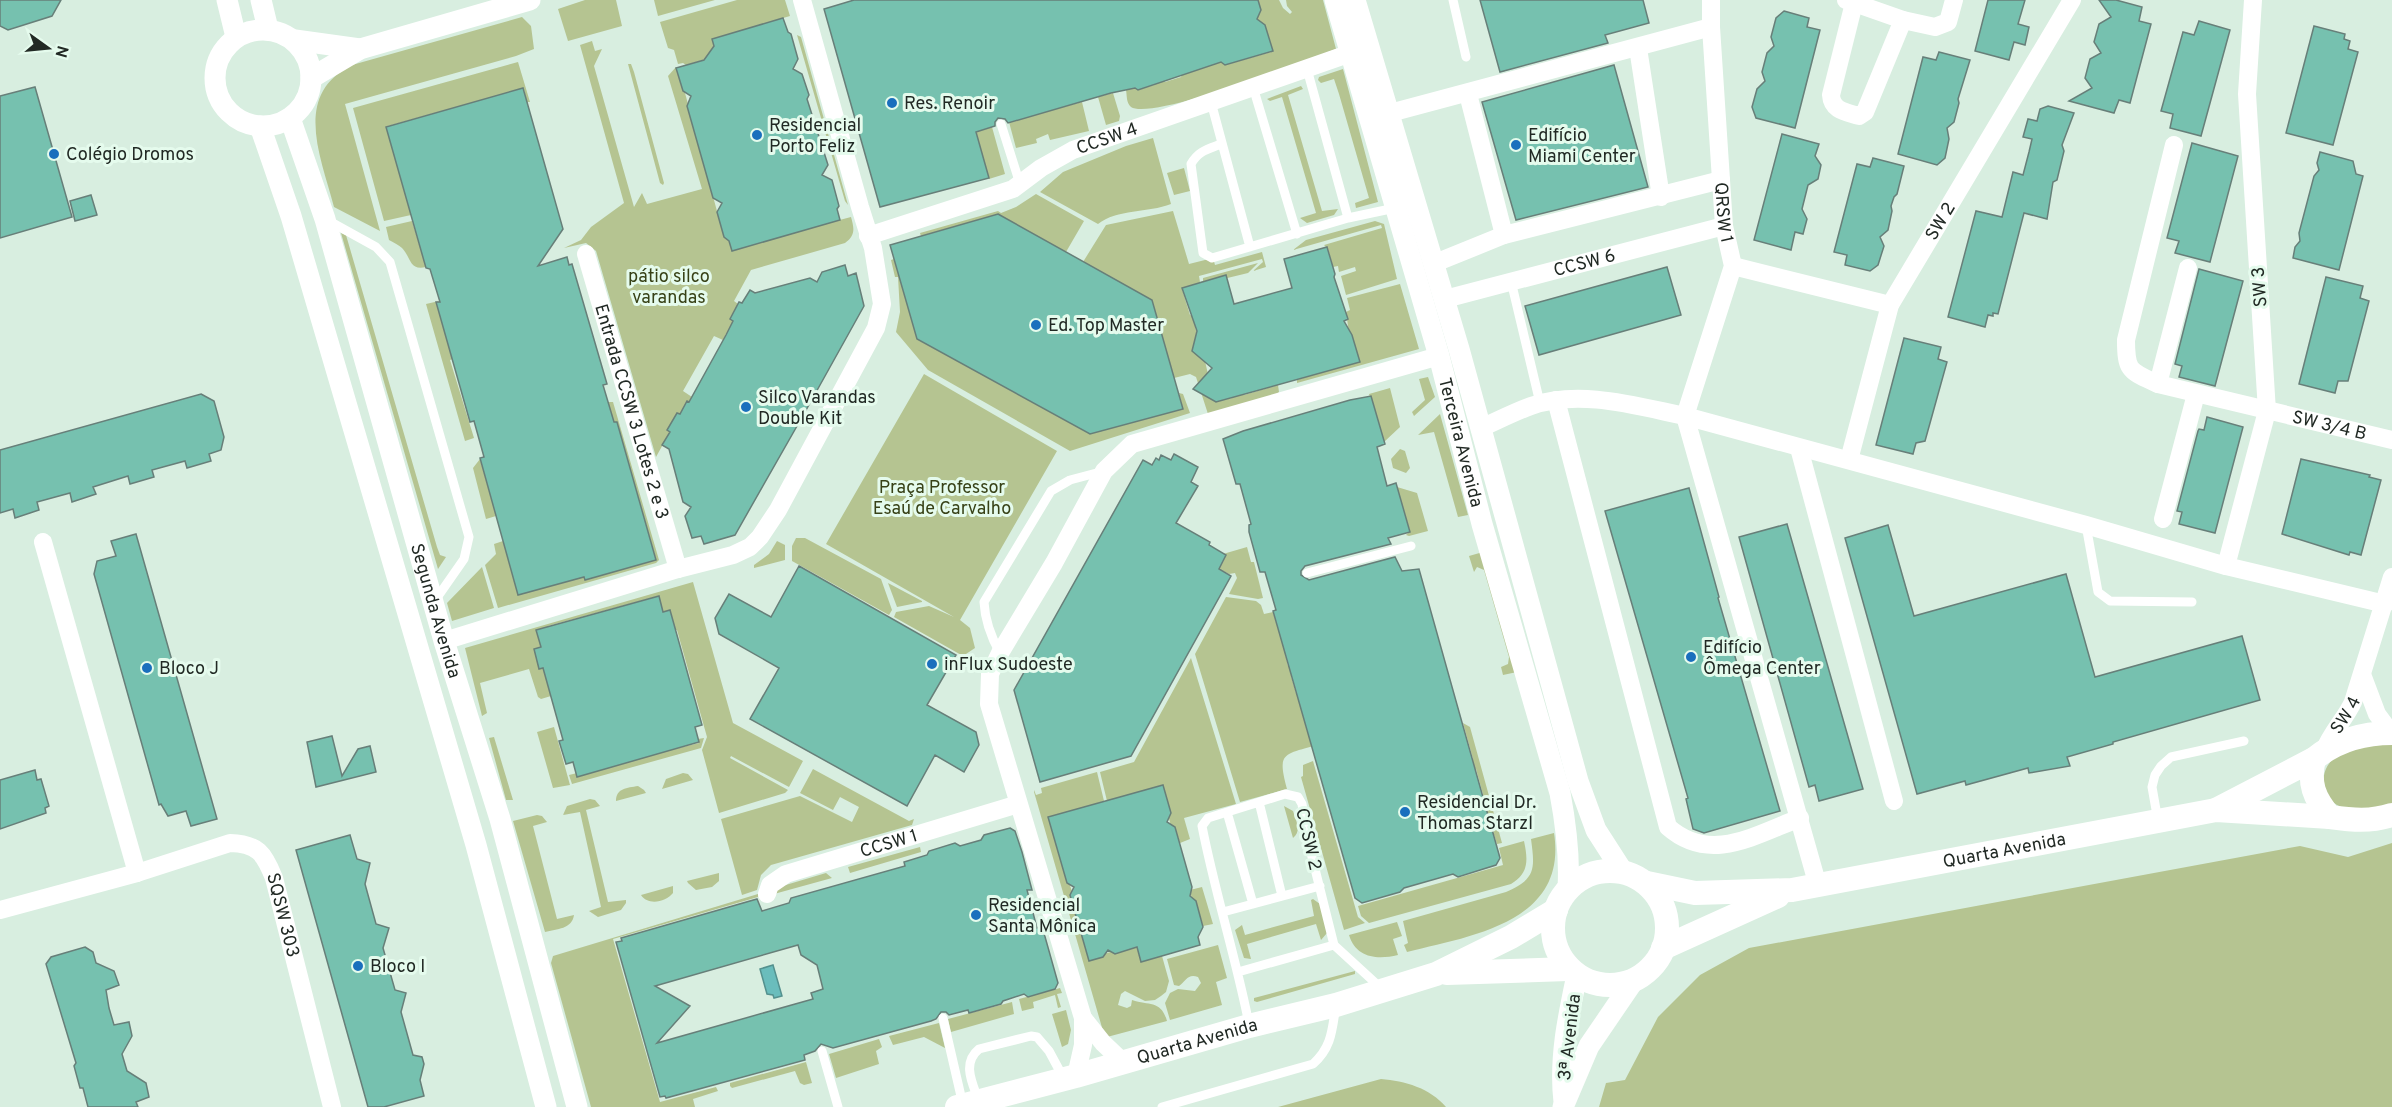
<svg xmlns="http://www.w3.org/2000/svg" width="2392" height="1107" font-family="Overpass,sans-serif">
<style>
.green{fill:#b5c491}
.water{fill:#6abdbc;stroke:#54918e;stroke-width:1.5}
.building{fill:#76c1af;stroke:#677f79;stroke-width:1.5;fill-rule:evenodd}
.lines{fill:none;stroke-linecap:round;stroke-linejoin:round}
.service{stroke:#fff;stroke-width:9}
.minor{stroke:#fff;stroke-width:18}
.tertiary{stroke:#fff;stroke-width:21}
.secondary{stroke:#fff;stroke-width:24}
.poi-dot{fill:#1a6fbd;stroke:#e5fbed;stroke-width:2}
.labels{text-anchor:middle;stroke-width:6;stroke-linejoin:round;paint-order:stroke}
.poi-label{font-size:18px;fill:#212924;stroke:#e5fbed;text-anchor:start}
.street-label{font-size:18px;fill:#212924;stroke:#e5fbed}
.park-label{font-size:18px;fill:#374116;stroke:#e5fbed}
</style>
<rect width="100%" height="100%" fill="#d8eee0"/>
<path class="green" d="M585 0H616L622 26 568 41 558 9Z
M654 0H715L658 16Z
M737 0H785L790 16 713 39 717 55 706 56V59L686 65 683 63 678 64 674 50 668 48 660 22Z
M1258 0H1279L1283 8 1290 14 1292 12 1287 6 1286 0H1323L1336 49C1307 60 1152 121 1131 107 1126 103 1127 95 1126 90L1135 87 1138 90 1154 85V82L1163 79 1165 82 1181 77 1182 74 1221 62 1225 65 1271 52 1272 49 1265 25H1259L1255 13 1261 10Z
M522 17 531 26 534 49 516 56 345 104 380 231 334 207C321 157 292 95 352 65Z
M797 35 801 37 848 205 845 201Z
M592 41 595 51 602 49 594 66 634 207 642 193 647 204 702 189 668 76 676 67 685 93 724 237 779 236 851 217C854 228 856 235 845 243L751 270 734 301 738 304 730 318 733 321 723 340 714 336 683 391 692 397 689 402 687 401 656 457 596 251 586 243 564 248 581 240 591 227 624 203 580 45Z
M518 62 530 102H527L524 90 521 89 388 126 387 129 411 215 384 221 353 108Z
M628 64H631L634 72 664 183 663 185 660 183Z
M1343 69 1378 202 1356 208 1355 203 1369 198 1339 94 1334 79 1321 83 1318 80 1319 77Z
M1301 86 1303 89 1288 95 1322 211 1338 209 1334 215 1307 223 1300 218 1316 213 1282 97 1270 101 1267 99Z
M1113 93 1120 116 1119 121 1106 125 1098 97Z
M1082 102 1089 131 1050 140 1048 134 1036 139 1037 143 1016 148 1009 122Z
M992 127 1005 174 989 179 976 132Z
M1153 138 1171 204C1148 213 1117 209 1098 224L1040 192 1063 172 1126 146Z
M1184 168 1190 191 1174 195 1167 173Z
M1036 194 1084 221 1066 252 998 214 921 236 920 233 998 211 1001 213 1016 207Z
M1173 211 1189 264 1213 258 1215 265 1262 252 1266 267 1253 271 1263 262 1262 259 1199 276 1200 282 1203 281V278L1258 263 1248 273 1182 289 1190 315 1193 316 1202 360 1205 361 1214 401 1216 402 1232 398 1233 395 1241 393 1244 395 1278 385 1279 392 1277 394 1208 414 1196 377 1190 374 1174 378 1152 300 1083 262 1106 225Z
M412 221 426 267C409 271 411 257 402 248 399 245 394 243 389 240L386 227Z
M1375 221 1384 224 1397 279 1346 295 1341 276 1356 271 1355 267 1339 272 1338 266 1333 267 1328 249 1324 245 1382 228 1381 225 1293 250 1306 240Z
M341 233 346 235 437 547 440 555 446 557 438 569Z
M894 259 917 339 1090 434 1183 409 1179 393 1183 394 1190 413 1070 451 928 370 896 332 900 312 898 277H895L891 260Z
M1400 284 1419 349 1297 383V380L1359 360 1352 335 1349 333 1346 312 1350 310 1347 298Z
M439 301 437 303 451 355 456 358 450 360 474 438 465 441 426 304Z
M924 374 1057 451 960 620 970 628 975 648 963 656 894 617 896 612 929 606 954 617 826 544Z
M1428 377 1435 397 1414 416 1412 412 1425 400 1419 379Z
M1390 388 1400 427 1384 442 1369 394Z
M608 402H613L659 560 656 563 498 608 485 565 496 554 494 544 503 541 518 595 584 577 585 580 656 559 617 422H614Z
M1440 414 1468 515 1458 517 1434 432 1418 435Z
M1400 449 1405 451 1410 468 1406 473 1393 468 1391 459Z
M480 459 496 516 486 519 473 468Z
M1397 487 1417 493 1428 531 1409 536 1406 535 1410 531Z
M796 538H805L881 579 892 610 889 615 792 561V546Z
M777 541 785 545V560L754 568V565L769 554Z
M1247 547 1251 562H1254L1263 598 1258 599 1229 594 1237 578 1235 573 1229 574 1219 569 1224 560 1223 554Z
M1483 552 1517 672 1503 675 1501 667 1508 664 1509 657 1484 570 1477 567 1474 572 1469 556Z
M482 567 494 608 452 621 447 603Z
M693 582 733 723 803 761 789 787 731 756 730 758 788 790 785 793 719 813 702 750 707 737 677 630H674L663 612 658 596 548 626 541 647 534 649 543 668 551 696 541 699 538 697 529 669 480 683 487 713 482 716 465 648Z
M888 583 922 601V602L897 607Z
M1226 597 1256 601 1261 605 1264 614 1273 612 1278 629 1287 627 1284 649 1288 666 1292 665 1291 676 1296 693 1304 691 1309 710 1302 712 1307 731 1313 730 1317 745C1283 755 1277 752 1287 789L1240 802 1195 654Z
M1191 658 1236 804 1184 818 1190 839 1180 843 1175 827 1171 826 1168 815 1171 813 1163 786 1161 785 1148 791 1107 801 1100 772 1134 762Z
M1463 723 1470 727 1502 843 1497 844 1489 819 1476 822 1487 809 1476 769 1460 763 1473 759Z
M554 727 570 785 553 788 537 732Z
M494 737 513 800H506L489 738Z
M704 738 701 748 572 784 569 775 699 743 698 739Z
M2392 744V806C2377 811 2352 813 2337 805 2330 801 2326 794 2324 787 2321 767 2333 756 2350 748 2361 743 2380 745 2392 744Z
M1313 761 1358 917 1365 923 1344 930 1301 777 1303 776V765Z
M813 769 909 821 914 819 912 825 771 865 761 875 757 890 742 895 721 819 800 796 852 822 859 807 840 797 833 810 800 793Z
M1097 772 1104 801 1049 819 1081 920 1089 959 1103 957 1104 954 1136 944 1141 962 1162 956 1169 981 1166 992 1161 996 1155 1000 1145 1001 1125 991 1121 994 1118 1005 1127 1008 1131 1006 1132 1000C1150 1006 1161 1000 1167 1021L1107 1037 1103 1031 1034 792V790L1036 795 1042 793 1041 788Z
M683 773 688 774 693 780 662 789 666 779Z
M638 786 644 790 646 793 616 801C616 788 627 788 638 786Z
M590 799 595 800 600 806 586 810 608 902 626 900V903L621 910 598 917 589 911 601 907 580 812 563 815 567 806Z
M1284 806 1293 811C1296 821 1302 831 1293 838Z
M537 815 542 816 547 822 533 826 557 919 574 915C572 929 557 929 545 932L513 821Z
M1554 833C1568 923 1470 936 1407 952L1404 945 1408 943 1403 921 1506 892C1536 879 1535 869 1531 839Z
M1524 841C1528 860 1529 873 1511 884L1369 923 1361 916 1358 906 1503 865 1499 848Z
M2392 843V1107H1599L1606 1083 1625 1080 1658 1017 1700 975 1749 948 2300 846 2348 857Z
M920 847 921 852 850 873 848 867Z
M719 873V881L712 887 696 890 688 883 687 881Z
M826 873 832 878 774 894 779 887Z
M673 886V893C666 902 648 906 641 895Z
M1202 887 1213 924 1203 926 1196 901 1192 900 1190 890Z
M758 894V897L613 939 660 1102 716 1087 718 1091 693 1099 695 1107H591L551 963 553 956Z
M1313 899 1320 904 1327 933 1321 940 1316 924 1247 944 1251 959 1244 958 1235 930 1242 925 1245 935 1314 916 1311 900Z
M1397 922 1402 936 1393 939 1398 955C1377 960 1356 958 1349 935Z
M1218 945 1227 978 1216 982 1222 1005 1170 1020 1165 1003 1170 993 1178 989 1195 991 1201 983 1198 977C1188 973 1186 981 1179 986L1174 985 1167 959Z
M1355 971V974L1257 1002 1254 1001V998Z
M1060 988 1062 993 1057 994 1061 1007 1058 1008 1055 995 1033 1002 1034 1008 1022 1011 1019 999Z
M1012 1002 1014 1014 951 1032 948 1019Z
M1066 1010 1071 1030 1068 1044 1062 1047 1052 1014Z
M939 1023 945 1048 924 1037 893 1045 889 1036Z
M879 1039 882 1047 876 1051 879 1064 836 1078 829 1054Z
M806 1062 812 1083 804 1085 800 1083 795 1071 732 1088 730 1086V1083Z
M1381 1079C1405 1081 1430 1088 1446 1107H1278Z"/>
<path class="water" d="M773 965 782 996 774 998 773 995 767 994 760 969Z"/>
<path class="building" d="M0 0H61L52 16 8 30 0 26Z
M854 0H1258L1261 10 1257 19 1265 25 1273 51 1225 65 1221 62 1138 90 1135 88 1111 93 1008 123 1005 119 998 118 995 122V126L976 132 989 178 880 207 824 9Z
M1480 0H1643L1649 23 1605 35 1608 43 1500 72Z
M1988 0H2025L2018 24 2029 27 2025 45 2014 42 2009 60 1975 51Z
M2099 0H2116L2142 7 2139 21 2151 24 2130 103 2119 100 2114 113 2069 101 2092 88 2085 78 2090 59 2101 53 2094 42 2099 24 2111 17Z
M1784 11 1809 18 1807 27 1820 30 1795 128 1756 118 1752 107 1757 89 1765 81 1762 72 1767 53 1774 46 1771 37 1776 18Z
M783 18 788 32 791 34 798 59 793 69 802 74 809 95 807 99 828 165 822 175 832 180 839 206 837 209 840 220 732 251 729 241 724 237 717 212 722 203 713 198 687 106 691 96 683 91 676 68 704 60 714 46 712 39Z
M2199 21 2230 30 2201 136 2170 128 2173 114 2161 111 2183 32 2194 35Z
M2314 26 2345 34 2344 39 2350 41 2348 49 2358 52 2333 145 2286 133Z
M1939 52 1970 60 1958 99 1959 103 1954 122 1947 128 1949 139 1945 158 1937 165 1898 154 1923 57 1936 60Z
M1614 65 1648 187 1516 220 1482 102Z
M35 87 72 217 0 238V96Z
M523 88 563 229 538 266 567 257 569 265 572 264 607 384 603 385 614 422H617L656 560 585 580 584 577 518 595 480 458 484 457 474 421 470 422 436 302H440L430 269 426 268 386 127Z
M2048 106 2074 113 2062 145 2064 151 2057 180 2053 182 2047 219 2024 213 1998 314 1993 313V316L1988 315 1985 327 1948 317 1976 211 2002 217 2013 172 2023 175 2029 152 2032 139 2023 137 2028 119 2037 121 2040 109Z
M1782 134 1819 144 1815 156 1821 165 1818 179 1808 185 1802 209 1807 219 1803 234 1795 232 1791 250 1754 240Z
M2192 143 2238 156 2210 262 2175 253 2179 241 2167 238Z
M2320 152 2353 161 2356 174 2363 176 2339 270 2293 258 2295 247 2300 241 2299 233 2314 176 2319 170 2317 163Z
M1873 158 1904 166 1897 194 1894 197 1891 206 1892 211 1888 230 1880 237 1884 246 1878 265 1870 271 1845 265 1847 255 1834 252 1857 164 1870 167Z
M91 195 97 215 75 221 70 201Z
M998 214 1152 300 1183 409 1090 434 917 339 890 245Z
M1327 247 1335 274 1334 277 1348 319 1344 321 1352 335 1360 362 1216 402 1193 389 1212 368 1192 351 1197 331 1182 288 1226 275 1234 304 1292 288 1284 259Z
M845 265 848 276 856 273 864 306 805 412 735 535 704 544 701 536 692 538 685 516 691 507 683 502 669 449 662 445 670 432 667 430 677 413 680 414 687 401 689 402 726 335 733 321 730 319 739 302 742 303 750 290 755 293 810 278 817 282 822 272Z
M1667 267 1681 315 1539 355 1525 306Z
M2199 269 2243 281 2215 386 2179 377 2182 366 2175 364Z
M2326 277 2363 286 2360 298 2369 301 2348 381H2338L2335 393 2299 384Z
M1904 338 1941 347 1938 359 1947 362 1925 441 1916 443 1913 454 1876 445Z
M201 394 214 401 224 437 221 450 209 454 211 461 187 468 185 461 152 470 154 477 130 484 128 476 93 487 96 494 72 502 70 493 37 502 39 510 15 518 13 509 0 513V450Z
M1371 396 1385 444 1377 447 1387 486 1396 483 1410 532 1388 538 1391 544 1305 566 1301 571V575L1309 580 1395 557 1402 571 1419 569 1500 858 1496 865 1458 877 1453 874 1404 888 1400 892 1362 903 1355 898 1273 611 1276 610 1265 572H1260L1249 532V525L1251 524 1240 484H1236L1223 439 1243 431 1350 400Z
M2207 417 2243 427 2215 533 2179 524 2182 512 2177 511 2198 431 2199 429 2204 430Z
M1174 454 1198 467 1191 482 1198 486 1176 523 1210 542 1209 545 1226 555 1219 569 1231 576 1131 756 1040 782 1014 690 1143 460 1152 465 1156 458 1159 460 1161 455 1171 460Z
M2301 459 2370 475 2369 477 2381 480 2361 555 2350 552 2349 555 2282 534Z
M1689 488 1719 597 1718 598 1780 811 1704 833 1693 829 1686 799 1688 798 1605 511Z
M1787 524 1863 789 1819 801 1815 785 1809 787 1739 537Z
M1888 525 1914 616 2066 574 2095 677 2242 636 2260 700 2113 742V744L2067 757 2070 766 2029 773 2028 768 1966 785 1965 781 1917 794 1845 538Z
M136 534 217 819 191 826 186 811 168 816 161 804 159 805 94 574 97 561 116 556 111 541Z
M799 566 956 655 927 705 976 732 979 745 964 772 935 755 907 806 750 719 779 668 719 634 715 618 729 594 771 617Z
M659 596 663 612 670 610 702 725 695 727 699 742 577 777 573 762 566 764 559 741 563 740 543 668 539 669 534 649 541 647 536 630Z
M332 736 342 776 358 749 370 746 376 772 316 787 307 742Z
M35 770 37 780 41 779 49 806 45 808 46 813 0 829V780Z
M1163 785 1171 813 1167 822 1175 827 1192 887 1190 896 1196 901 1203 927 1198 937 1200 945 1141 962 1137 947 1115 954 1108 950 1103 957 1089 961 1081 933 1084 923 1077 920 1070 895 1074 887 1067 883 1048 817Z
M1010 828 1015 831 1022 852 1032 890H1027L1037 928 1042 926 1058 983 1055 989 1028 997 1024 994 1003 1001 1001 1004 969 1013 968 1010 949 1015 946 1012H941L936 1019 931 1021 833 1048 821 1044 815 1051 804 1055 805 1060 666 1098 665 1096 660 1097 616 942 622 941 621 938 757 899 762 911 789 903 791 898 905 866 904 862 927 855 929 851 955 843 960 846 981 840 984 835ZM798 945 801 955 817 965 823 989 811 993 813 999 657 1043 690 1006 655 986Z
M350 835 357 859 370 863 365 884 376 924 389 928 383 948 395 990 406 993 401 1012 413 1055 422 1057 424 1064 420 1080 424 1096 384 1107H368L296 850Z
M85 947 93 952 96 963 114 971 119 985 106 990 109 1008 114 1025 129 1022 132 1036 122 1054 127 1071 146 1083 149 1097 136 1102 138 1107H88L83 1088H80L74 1066 76 1063 46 964 51 957Z"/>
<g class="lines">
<path class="service" d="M1453 0 1466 57
M1307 69 1348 218
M1253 87 1297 234
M1211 102 1250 247
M1001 124 1020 184
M1221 144C1208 149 1198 151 1191 164L1203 253 1212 258 1348 218 1395 208
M329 221 376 247 390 262 469 537 464 559 434 602
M1511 281 1540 403
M2086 525 2098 592 2110 601 2192 602
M1307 573 1411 546
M1000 653C991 637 985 621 984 602L1051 491 1070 480 1104 471
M1259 802 1282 896
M1227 812 1253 904
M2158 821 2152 787 2155 775 2161 766 2171 757 2244 741
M1223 912 1320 886
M1334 945 1382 989
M1238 972 1334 945 1307 837 1302 804 1298 797 1285 794 1208 818 1202 826C1215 893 1236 958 1249 1024
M943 1018 963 1105
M822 1051 838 1107
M978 1099C972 1082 962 1063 979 1049L1031 1036 1037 1037 1049 1051 1063 1077
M1162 1107 1313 1064C1332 1047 1332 1030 1336 1005"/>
<g class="minor">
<path id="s1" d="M1711 0V27L1724 226 1733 266 1685 416 1818 886"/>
<path d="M1846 0 1903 20 1935 27 1948 22 1954 0"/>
<path d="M1854 3 1831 95C1832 111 1846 112 1859 116L1865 112 1903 20"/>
<path d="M1638 48 1661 197"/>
<path d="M1468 94 1504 235"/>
<path d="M1390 113 1711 27"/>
<path id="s2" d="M2174 145 2126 340C2126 372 2130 371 2158 384L2392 440"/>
<path id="s3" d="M868 236 1013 189 1041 168 1073 150 1351 53"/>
<path id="s4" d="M586 254 678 569"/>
<path d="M1435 263 1504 235 1721 180"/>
<path d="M1733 266 1890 305"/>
<path id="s5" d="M1445 299 1724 226"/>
<path d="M2158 384 2188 268"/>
<path d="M1556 400 1668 827C1710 864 1755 835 1800 818"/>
<path d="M1481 428C1497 421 1514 412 1531 406 1580 389 1636 406 1685 416L2086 525 2226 566 2385 604"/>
<path d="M1799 448 1894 801"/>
<path id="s6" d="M1849 460 1890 305 2072 0"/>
<path d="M2163 519 2196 394"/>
<path d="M43 542 137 873"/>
<path d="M2226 566 2267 411 2247 94 2253 0"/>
<path d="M444 641 678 569 733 555 750 547 760 537 778 510 876 328 882 304 873 248 860 207 802 0"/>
<path d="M2363 677 2377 714 2391 733"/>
<path id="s7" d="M2324 751C2331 733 2345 719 2353 702L2392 577"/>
<path id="s8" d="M767 894 770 885 786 874 1018 804"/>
<path id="s9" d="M0 910 137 873 230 843C258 844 264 853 274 878L332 1107"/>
<path d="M1083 1018 1103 1043 1123 1062"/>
<path d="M1076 1076 1083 1045V1018L989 704 990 674 1000 653 1054 563 1104 471 1132 444 1439 356"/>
</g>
<g class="tertiary">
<path d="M227 0 236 37"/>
<path d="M261 0 268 29"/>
<path id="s10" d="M1335 0 1439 356 1482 524 1560 793C1566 825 1570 855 1568 888"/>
<path d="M1355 0 1459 349 1578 781 1596 830 1623 872"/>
<circle cx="263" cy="78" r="48"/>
<path d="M295 40 360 49"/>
<path d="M311 78 360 49 530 0"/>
<path id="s11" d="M290 118 325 219 444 641 500 819 577 1107"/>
<path d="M260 126 291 216 476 845 546 1107"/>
<path d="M1564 1102C1559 1059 1568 1017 1577 975"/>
<path d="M1563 1107 1589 1046 1634 980"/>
</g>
<g class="secondary">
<path d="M2314 759C2308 783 2314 798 2330 817 2352 820 2371 822 2392 815"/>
<path d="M2216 810 2314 759C2337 740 2363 733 2392 733"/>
<circle cx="1610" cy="928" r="57"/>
<path id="s12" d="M1647 883 1695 893 1792 890 2216 810 2330 817"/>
<path d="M1663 948 1778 896"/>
<path d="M1447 973 1568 969"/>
<path id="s13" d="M957 1107 1076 1076 1249 1026 1336 1005 1436 974 1511 937 1556 910"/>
</g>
</g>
<g class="poi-dot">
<circle cx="892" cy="103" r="6"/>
<circle cx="757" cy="135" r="6"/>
<circle cx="1516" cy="145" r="6"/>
<circle cx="54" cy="154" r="6"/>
<circle cx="1036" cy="325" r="6"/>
<circle cx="746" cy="407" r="6"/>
<circle cx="1691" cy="657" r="6"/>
<circle cx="932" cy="664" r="6"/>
<circle cx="147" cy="668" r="6"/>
<circle cx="1405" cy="812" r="6"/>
<circle cx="976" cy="915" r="6"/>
<circle cx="358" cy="966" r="6"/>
</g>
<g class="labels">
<g class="poi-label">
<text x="904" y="109">Res. Renoir</text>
<text x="769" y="131">Residencial<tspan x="769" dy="21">Porto Feliz</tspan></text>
<text x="1528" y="141">Edifício<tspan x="1528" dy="21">Miami Center</tspan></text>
<text x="66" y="160">Colégio Dromos</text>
<text x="1048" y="331">Ed. Top Master</text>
<text x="758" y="403">Silco Varandas<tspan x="758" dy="21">Double Kit</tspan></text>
<text x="1703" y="653">Edifício<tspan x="1703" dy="21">Ômega Center</tspan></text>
<text x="944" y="670">inFlux Sudoeste</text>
<text x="159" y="674">Bloco J</text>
<text x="1417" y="808">Residencial Dr.<tspan x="1417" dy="21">Thomas Starzl</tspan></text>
<text x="988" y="911">Residencial<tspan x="988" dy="21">Santa Mônica</tspan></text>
<text x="370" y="972">Bloco I</text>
</g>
<g class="street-label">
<text dy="6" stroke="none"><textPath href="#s3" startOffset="260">CCSW 4</textPath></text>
<text dy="6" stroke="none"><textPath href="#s1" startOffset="213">QRSW 1</textPath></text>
<text dy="6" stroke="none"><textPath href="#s6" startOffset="258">SW 2</textPath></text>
<text dy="6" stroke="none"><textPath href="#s5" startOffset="144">CCSW 6</textPath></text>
<text transform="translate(2259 287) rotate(-94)" y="6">SW 3</text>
<text dy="6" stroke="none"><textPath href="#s4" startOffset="164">Entrada CCSW 3 Lotes 2 e 3</textPath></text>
<text dy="6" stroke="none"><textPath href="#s2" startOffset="438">SW 3/4 B</textPath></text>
<text dy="6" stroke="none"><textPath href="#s10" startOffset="460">Terceira Avenida</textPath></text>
<text dy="6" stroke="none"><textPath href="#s11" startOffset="514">Segunda Avenida</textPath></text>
<text dy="6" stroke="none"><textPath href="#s7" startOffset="42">SW 4</textPath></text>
<text transform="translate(1309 839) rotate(77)" y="6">CCSW 2</text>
<text dy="6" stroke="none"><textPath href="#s8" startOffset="136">CCSW 1</textPath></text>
<text dy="6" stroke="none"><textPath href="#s12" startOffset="362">Quarta Avenida</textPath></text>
<text dy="6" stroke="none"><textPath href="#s9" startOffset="339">SQSW 303</textPath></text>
<text transform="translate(1569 1037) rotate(-83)" y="6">3ª Avenida</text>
<text dy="6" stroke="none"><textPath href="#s13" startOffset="249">Quarta Avenida</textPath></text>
</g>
<g class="park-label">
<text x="669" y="282">pátio silco<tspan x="669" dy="21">varandas</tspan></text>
<text x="942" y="493">Praça Professor<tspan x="942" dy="21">Esaú de Carvalho</tspan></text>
</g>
</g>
<g transform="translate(48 48) rotate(105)" stroke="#e5fbed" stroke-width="4.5" paint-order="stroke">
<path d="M0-4.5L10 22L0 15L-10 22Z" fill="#212924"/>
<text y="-9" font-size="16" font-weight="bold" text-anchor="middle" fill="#212924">N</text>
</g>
</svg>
